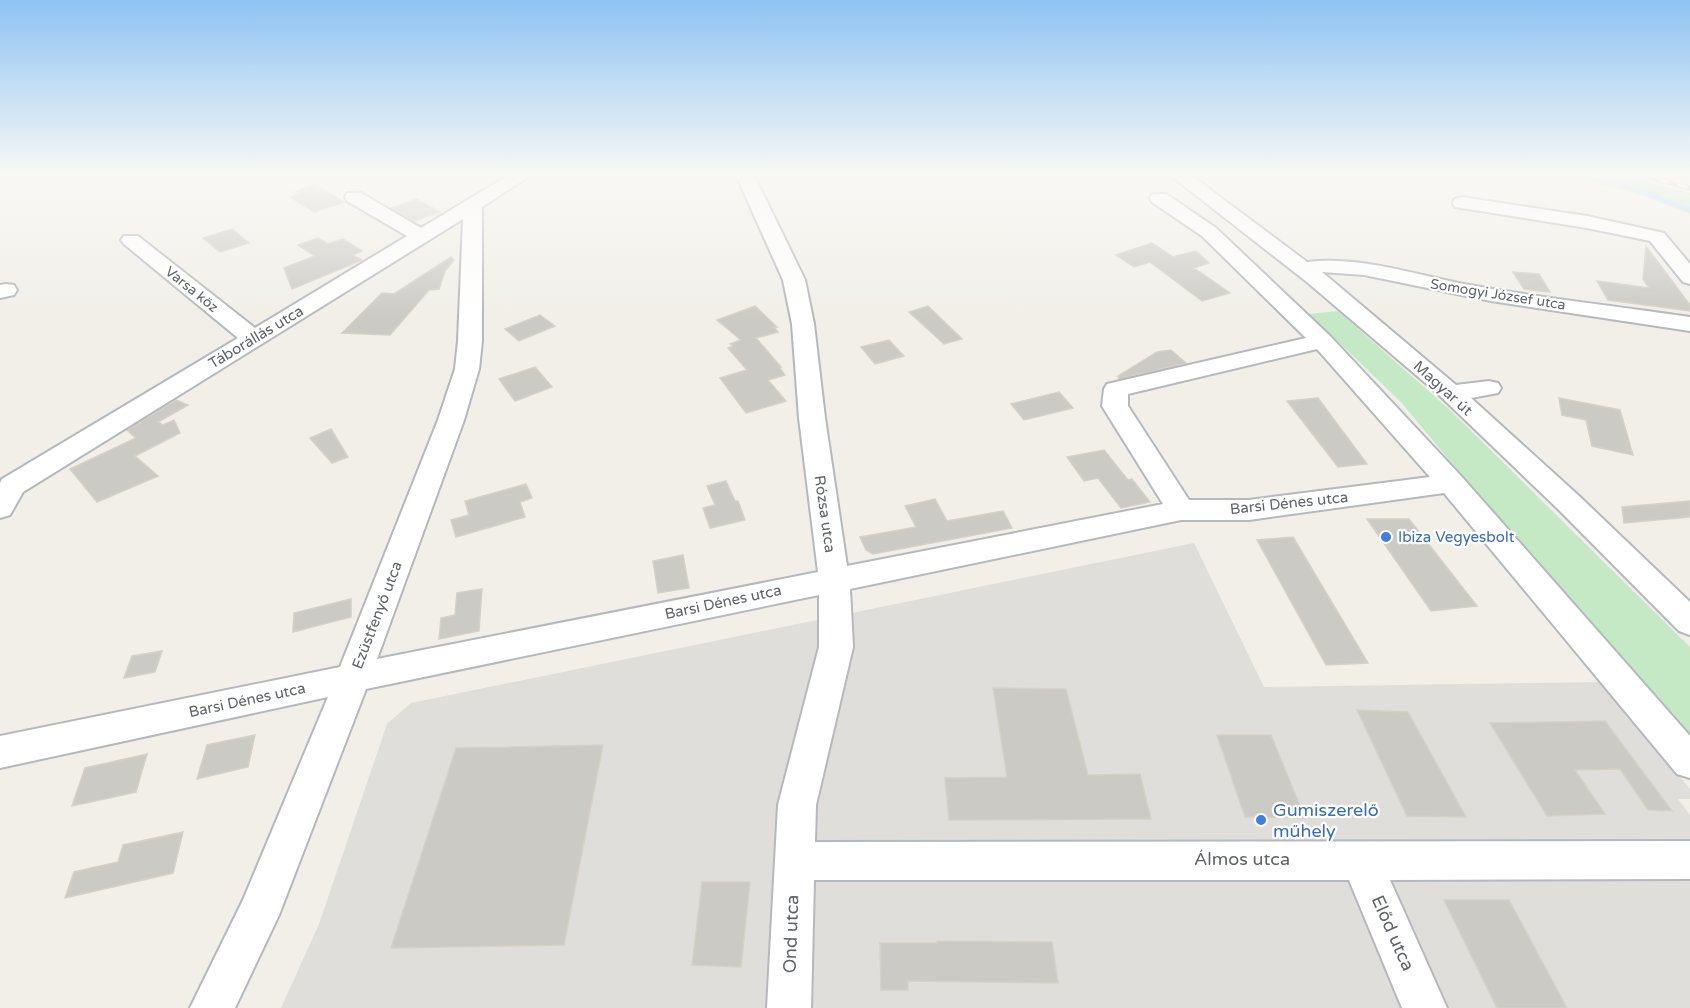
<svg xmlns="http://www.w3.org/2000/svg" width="1690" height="1008" font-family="'Varela Round',sans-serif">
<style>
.industrial{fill:#e0deda}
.green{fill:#c5e8c5}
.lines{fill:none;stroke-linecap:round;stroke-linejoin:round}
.stream{stroke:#aadaff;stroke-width:4.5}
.building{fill:#cccac5;stroke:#d6d1c6;stroke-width:1.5}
.minor-casing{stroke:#b5b8bc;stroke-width:4}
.minor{fill:#fff;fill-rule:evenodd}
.rail-casing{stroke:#b6b7b8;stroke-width:4.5}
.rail{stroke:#fff;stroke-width:3;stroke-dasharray:10;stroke-linecap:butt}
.shop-dot{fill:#3f7fe0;stroke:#fff;stroke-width:2}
.labels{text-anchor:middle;stroke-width:4.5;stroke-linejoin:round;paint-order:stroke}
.far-street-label{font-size:14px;fill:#5f6368;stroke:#fff}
.street-label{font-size:15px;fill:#5f6368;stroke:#fff}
.shop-label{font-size:15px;fill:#366cbe;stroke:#fff;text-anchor:start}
.near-shop-label{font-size:18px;fill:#366cbe;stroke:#fff;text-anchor:start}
.near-street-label{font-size:18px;fill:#5f6368;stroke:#fff}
</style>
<rect width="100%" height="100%" fill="#f1efe8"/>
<path class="industrial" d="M1194 543 1264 687 1602 682 1690 789V799H1678L1690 815V1008H281L319 924 387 724 411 703Z"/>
<path class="green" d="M1561 175H1622L1690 193V214L1636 193Z
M1338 311 1450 410 1690 647V743L1491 511 1401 402 1309 314Z"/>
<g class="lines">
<path class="stream" d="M1587 175 1633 188 1690 210"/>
</g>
<path class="building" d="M315 184 344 202 314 212 290 197 300 193 296 191Z
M416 199 440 212 414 221 391 208Z
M232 229 249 243 220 252 203 238Z
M318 238 328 244 343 239 362 251 353 255 362 260 292 289 284 268 315 256 298 245Z
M1152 243 1173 257 1196 251 1209 263 1194 268 1230 293 1202 301 1150 262 1134 267 1116 255Z
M1646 246 1690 305V311L1608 300 1597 281 1649 288 1643 279Z
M451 257 454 260 445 271 439 289 429 290 390 335 342 333 382 293 394 294Z
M1513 272 1539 274 1550 292 1524 289Z
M755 306 777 327H774L778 332 756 338 781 367H779L785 375 768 380 786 401 746 413 720 378 747 370 728 348 733 346 730 344 741 340 717 320Z
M928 306 962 339 944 344 909 312Z
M540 315 555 326 519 341 505 329Z
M889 340 904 356 875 364 861 347Z
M1171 350 1186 363 1119 379 1118 376 1157 352Z
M535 367 552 387 515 401 499 379Z
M1059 392 1073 408 1024 420 1011 404Z
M1318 398 1367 464 1338 467 1287 401Z
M1559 398 1620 410 1633 455 1592 446 1586 420 1562 415Z
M176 400 188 405 158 422 163 425 174 420 180 433 135 456 158 476 97 502 70 469 136 438 127 430Z
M331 429 348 457 332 463 310 438Z
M1104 450 1128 480 1132 479 1150 502 1121 508 1098 478 1084 481 1067 457Z
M726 481 735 501H738L745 520 710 528 703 508 715 505 707 486Z
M526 484 532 498 520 502 525 517 456 537 451 520 469 515 465 501Z
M935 499 947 521 1003 511 1012 528 873 554 866 550 860 537 916 527 905 506Z
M1690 501V517L1624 523 1622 507Z
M1367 519H1409L1477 606 1431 611Z
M1293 537 1368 663 1326 665 1257 540Z
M683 555 689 588 658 593 653 561Z
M482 589 479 631 439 639 441 618 455 615 457 593Z
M351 599V617L293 632 294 613Z
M162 651 155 672 124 678 132 656Z
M993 688 1066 689 1088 775 1140 774 1151 819 949 820 945 778 1007 777Z
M1357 710 1408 712 1466 817 1407 816Z
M1605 721 1672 811 1648 810 1620 769 1575 770 1605 814 1547 816 1490 723Z
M255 735 248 767 197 779 207 745Z
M1217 735H1271L1305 818 1245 817Z
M603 745 564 945 391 948 456 748Z
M147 754 136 792 72 806 85 768Z
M183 832 173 873 65 898 74 872 118 862 123 845Z
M702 882H750L741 967 692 965Z
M1444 900H1509L1567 1008H1497Z
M937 941 1052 942 1058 983 908 981V990H881L880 943H937Z"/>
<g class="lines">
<defs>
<path id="minor" d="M509 175H531L482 207V341L479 369 464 420 377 659 818 572 799 418 792 324 783 280 736 175H754L805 280 814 324 825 418 847 566 1163 504 1102 406 1104 389 1107 384 1306 338 1202 236 1152 202 1150 198 1152 194H1166L1216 228 1330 336 1461 476 1690 736V778L1677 774 1444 493 1249 520H1181L850 589 853 647 816 805 815 842 1690 841V879L1390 880 1447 1008H1402L1349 880H814L811 1008H767L778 805 819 647V595L366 689 279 915 235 1008H190L243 900 328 697 0 768V736L340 667 438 420 455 369 458 341 463 219 23 492 10 515 0 518V483L2 479 238 338 124 244 121 240 124 236H138L255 328 407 236 347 201 345 197 347 193H361L421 228ZM1317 349 1430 477 1249 500H1189L1128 406V394Z
M1170 175H1191L1307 262C1361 256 1412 274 1464 284 1539 298 1615 306 1690 317V331L1491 301 1364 275 1322 272 1456 385 1489 381 1498 383 1501 388 1498 393 1471 398 1579 496 1690 602V635L1679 631 1559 510 1436 392 1307 282Z
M1462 197 1587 216 1664 233 1690 264V284L1683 282 1650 241 1587 228 1455 207 1453 203 1455 199Z
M6 284 14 285 17 290 14 295 0 298V285Z"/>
</defs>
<use href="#minor" class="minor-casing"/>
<use href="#minor" class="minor"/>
<defs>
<path id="rail" d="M1639 175 1690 188"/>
</defs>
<use href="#rail" class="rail-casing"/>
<use href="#rail" class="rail"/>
</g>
<linearGradient id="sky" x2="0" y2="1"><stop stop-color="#8fc3f1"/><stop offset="0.55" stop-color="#f9f8f5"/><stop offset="1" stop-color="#f9f8f5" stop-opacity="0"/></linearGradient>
<rect width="1690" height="317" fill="url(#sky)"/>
<g class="shop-dot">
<circle cx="1386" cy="537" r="6"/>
<circle cx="1261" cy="820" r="6"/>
</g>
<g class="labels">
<g class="far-street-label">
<text transform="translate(192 289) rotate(39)" y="5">Varsa köz</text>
<text transform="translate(1498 294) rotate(9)" y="5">Somogyi József utca</text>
</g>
<g class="street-label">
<text transform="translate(256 337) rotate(-31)" y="5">Táborállás utca</text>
<text transform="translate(1443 388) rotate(42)" y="5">Magyar út</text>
<text transform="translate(1289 503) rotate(-6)" y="5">Barsi Dénes utca</text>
<text transform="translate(825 514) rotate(82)" y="5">Rózsa utca</text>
<text transform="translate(723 602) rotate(-12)" y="5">Barsi Dénes utca</text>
<text transform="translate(377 615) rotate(-69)" y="5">Ezüstfenyő utca</text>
<text transform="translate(247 700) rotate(-12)" y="5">Barsi Dénes utca</text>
</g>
<g class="shop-label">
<text x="1398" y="542">Ibiza Vegyesbolt</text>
</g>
<g class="near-shop-label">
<text x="1273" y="816">Gumiszerelő<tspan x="1273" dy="21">műhely</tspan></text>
</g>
<g class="near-street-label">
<text x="1242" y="865">Álmos utca</text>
<text transform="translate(1393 933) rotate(66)" y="6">Előd utca</text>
<text transform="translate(791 934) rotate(-88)" y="6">Ond utca</text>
</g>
</g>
</svg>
